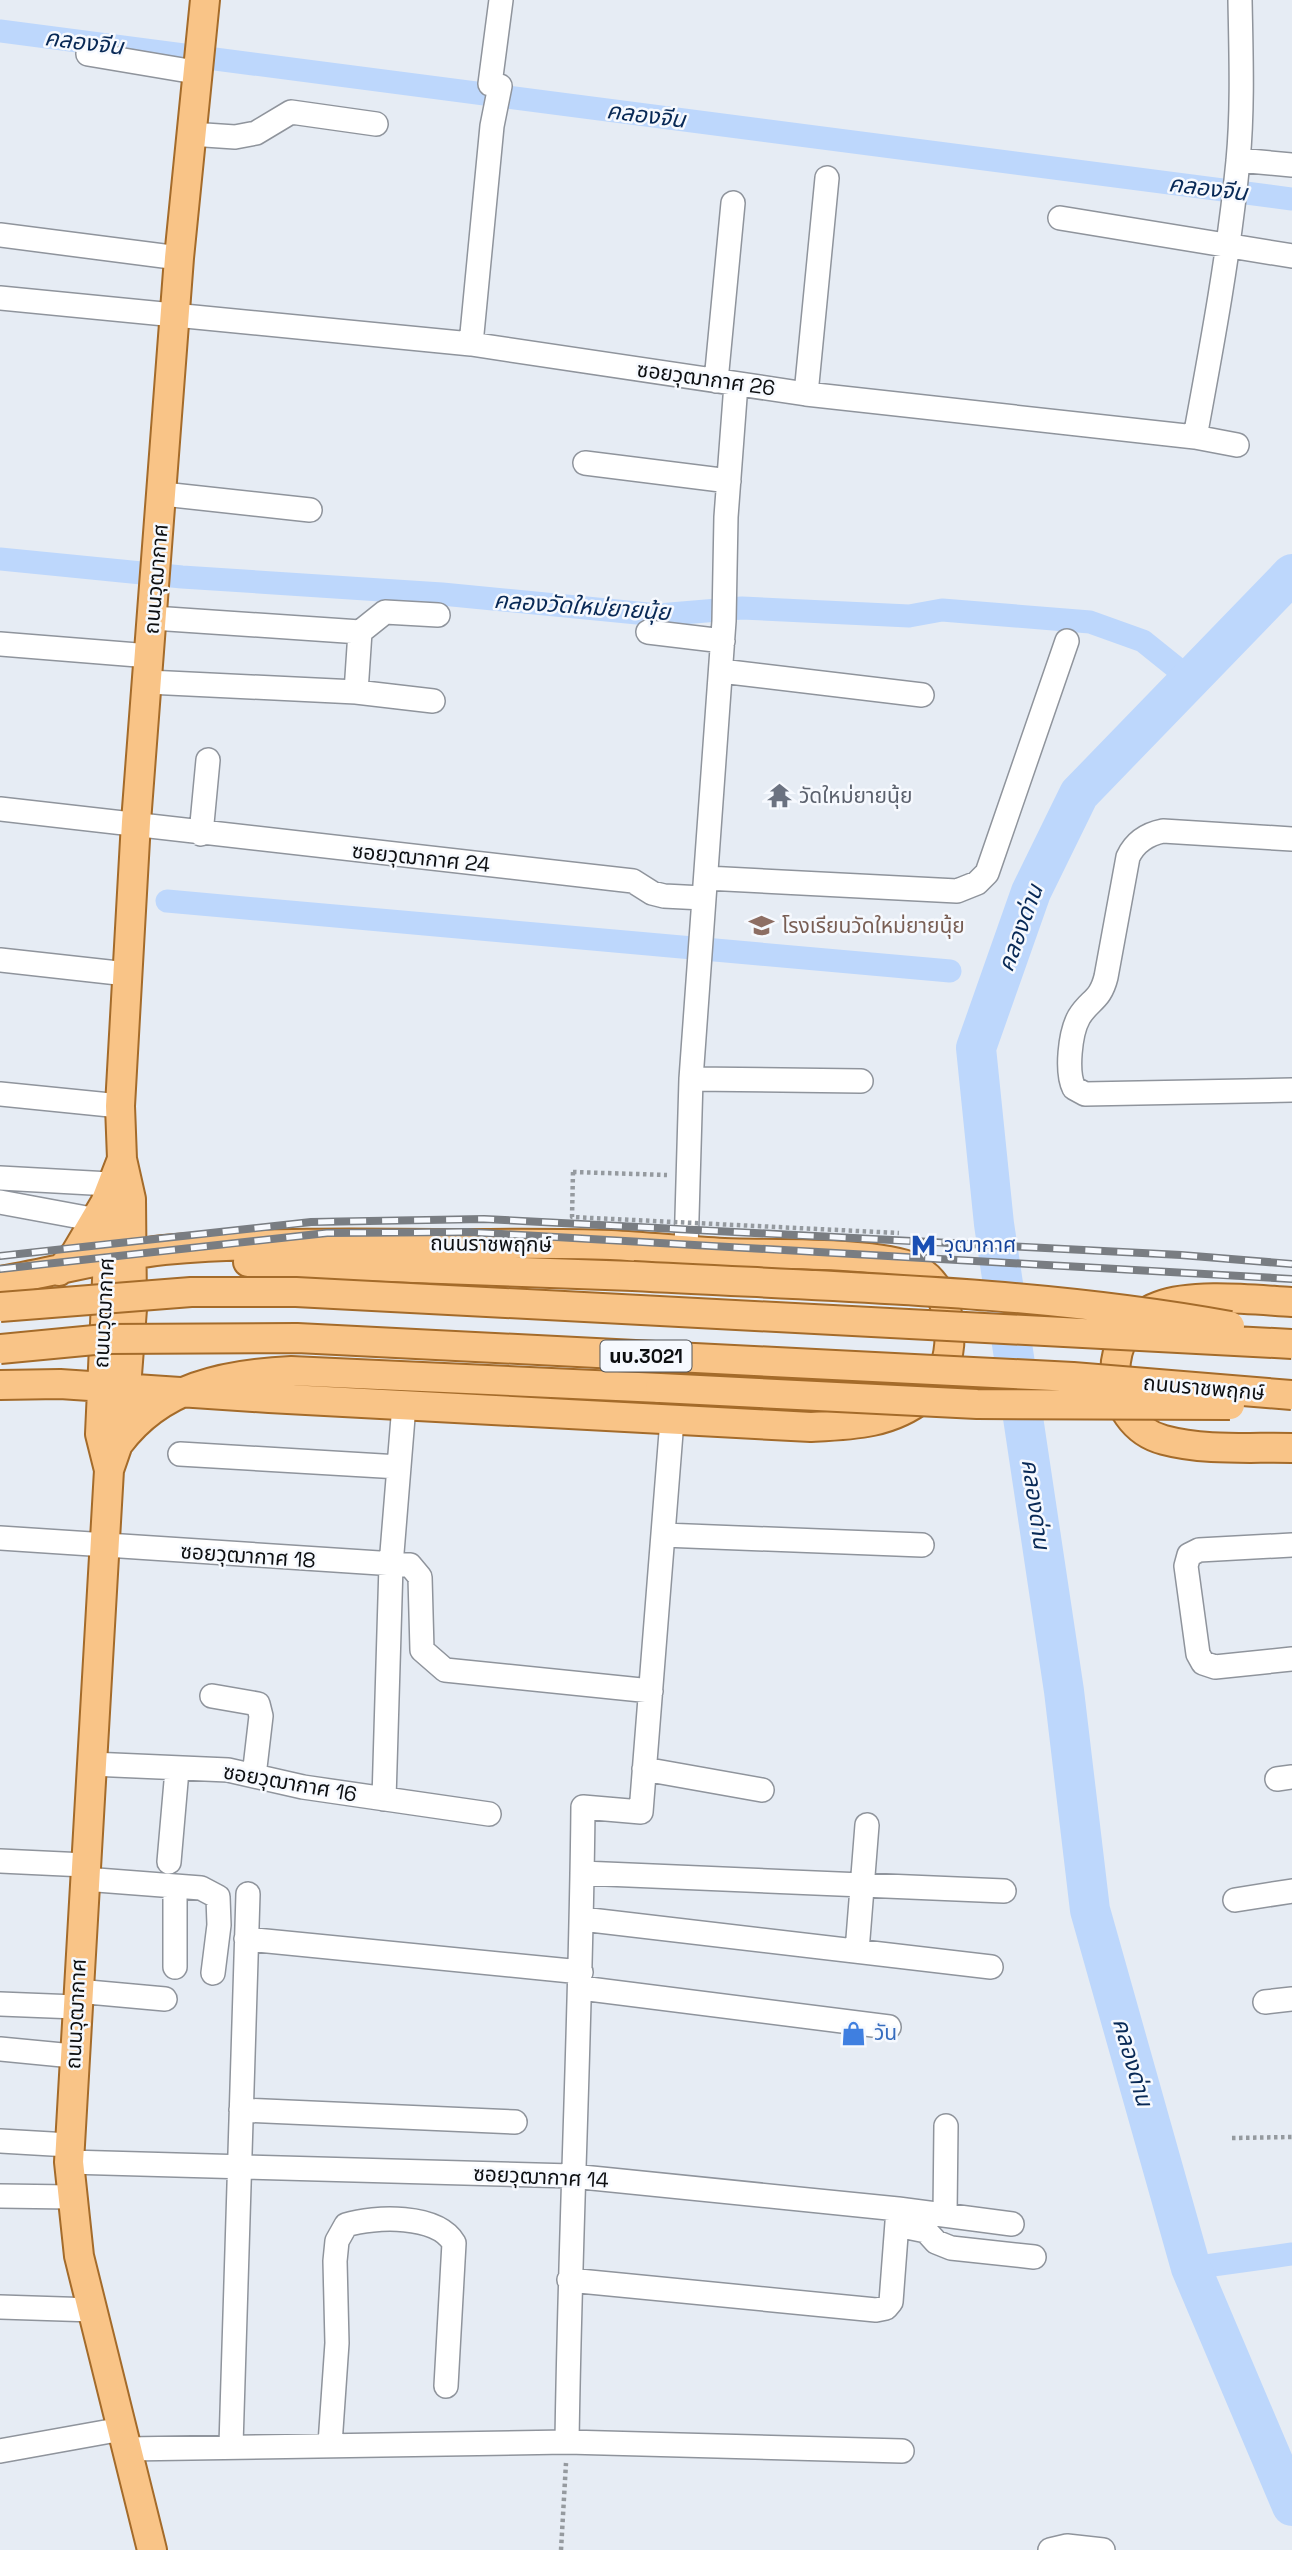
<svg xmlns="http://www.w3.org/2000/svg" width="1292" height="2550" font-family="'Space Grotesk','Noto Sans Thai',sans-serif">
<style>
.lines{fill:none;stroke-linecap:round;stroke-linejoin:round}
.canal{stroke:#bdd7fc;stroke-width:23}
.river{stroke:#bdd7fc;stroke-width:40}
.minor-casing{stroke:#8f949c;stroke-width:26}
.major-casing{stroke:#a46b2a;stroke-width:32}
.path{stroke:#959a9f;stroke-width:4.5;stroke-dasharray:3.5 3.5;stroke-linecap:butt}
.minor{stroke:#fff;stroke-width:23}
.major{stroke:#f9c487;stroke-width:28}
.rail-casing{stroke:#797d82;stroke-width:8}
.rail{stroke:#f6f9fe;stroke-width:5;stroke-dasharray:16;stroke-linecap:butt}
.major-bridge-casing{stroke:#a46b2a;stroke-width:32;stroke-linecap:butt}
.path-bridge{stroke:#959a9f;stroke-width:4.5;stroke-dasharray:3.5 3.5;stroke-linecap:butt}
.major-bridge{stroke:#f9c487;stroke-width:28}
.labels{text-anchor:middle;stroke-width:5;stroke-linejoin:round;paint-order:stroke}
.shield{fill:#f6f9fe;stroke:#535558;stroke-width:2}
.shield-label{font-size:19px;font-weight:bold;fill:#0d0f11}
.street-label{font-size:21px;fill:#0d0f11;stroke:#f6f9fe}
.worship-label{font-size:21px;fill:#5b616d;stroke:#f6f9fe;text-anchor:start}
.education-label{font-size:21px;fill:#785e54;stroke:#f6f9fe;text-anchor:start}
.transit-label{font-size:21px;fill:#164399;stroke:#f6f9fe;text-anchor:start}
.shop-label{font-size:21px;fill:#366cbe;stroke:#f6f9fe;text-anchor:start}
.water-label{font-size:23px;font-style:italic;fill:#082956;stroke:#f6f9fe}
</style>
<rect width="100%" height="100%" fill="#e6ecf4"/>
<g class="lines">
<path class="canal" d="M0 31 1292 199
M0 559 182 577 442 594 658 615 742 608 909 616 942 610 1090 622 1143 641 1189 678
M167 901 950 971
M1191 2268 1292 2254"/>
<path class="river" d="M1292 574 1079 794 1031 892 976 1048 994 1224 1064 1691 1090 1910 1191 2268 1292 2506"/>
<defs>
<path id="minor" d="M88 54 195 72
M190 134 235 137 256 133 291 112 376 124
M1238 160 1292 165
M1060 218 1292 256
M0 235 179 258
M0 298 471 344 806 394 1195 437 1237 445
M471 344 492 126 500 86 490 84 501 0
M716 381 733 203
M806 394 827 178
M1195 437C1212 345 1229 254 1238 161 1243 108 1241 54 1240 0
M585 463 729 481
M163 494 310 510
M360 632 385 612 438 615
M648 632 723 641
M0 644 150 656
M721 671 922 695
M148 682 356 692 360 632 153 618
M356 692 433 701
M0 809 633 881 652 893 664 896 703 898
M201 834 208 760
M1292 839 1163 831C1148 834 1135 842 1128 857L1106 977C1100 1001 1090 999 1079 1017 1070 1033 1066 1072 1074 1088L1085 1094 1292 1090
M706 878 957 891 977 883 987 873 1067 641
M0 960 127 974
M691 1079 861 1081
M0 1094 120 1106
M0 1178 110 1184
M0 1202 97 1220
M686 1251 691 1079 724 621 726 517 736 384
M180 1454 399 1467
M663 1535 922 1545
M0 1538 410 1565 420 1577 422 1650 445 1670 651 1691
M1292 1545 1199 1550 1189 1555 1186 1566 1198 1654 1203 1663 1215 1667 1292 1659
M212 1696 258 1704 261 1716 254 1776
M91 1764 228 1770 303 1787 489 1814
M644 1769 762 1790
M1277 1779 1292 1777
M384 1799 391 1565 404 1405
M0 1861 85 1865
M169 1862 177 1770
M582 1873 1004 1891
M84 1879 201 1888 218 1897 219 1925 213 1973
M175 1886V1967
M1235 1900 1292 1891
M582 1919 991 1967
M246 1939 581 1972
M857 1951 867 1825
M581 1988 889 2027
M77 1991 165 1999
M1265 2002 1292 1999
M0 2004 76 2007
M0 2049 73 2056
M241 2110 515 2122
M0 2141 69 2145
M69 2162 572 2176 898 2209 1012 2224
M0 2196 70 2197
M945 2214 946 2126
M897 2225 926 2231 936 2242 951 2248 1034 2257
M569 2280 876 2310 886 2308 891 2302 898 2209
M0 2307 94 2310
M567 2442C570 2230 581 2019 583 1807L641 1812 672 1420
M330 2444 337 2343 335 2261 337 2241 346 2225C375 2216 437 2214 454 2243L446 2386
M231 2445 248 1894
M127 2449 567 2442 902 2451
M0 2451 122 2429
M1050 2550 1067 2546 1103 2550"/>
<path id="major" d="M248 1262 633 1276
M59 1271 75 1254 105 1203
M0 1281C55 1272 109 1256 164 1250 259 1242 354 1243 450 1244 503 1244 557 1243 611 1245 649 1247 686 1251 724 1253 769 1255 877 1251 914 1268 958 1288 961 1369 924 1397 891 1424 852 1425 811 1427L269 1398 60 1384 0 1385
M1292 1302C1255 1300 1194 1293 1159 1306 1098 1328 1102 1424 1164 1440 1205 1451 1251 1447 1292 1448
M119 1443C161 1387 224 1374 291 1371L660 1388
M109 1470 100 1434 108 1258 105 1203 122 1159
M152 2550 79 2256 69 2162 109 1470 118 1444 125 1401 132 1309 131 1199 122 1159 120 1106 136 822 179 258 205 0"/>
</defs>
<use href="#minor" class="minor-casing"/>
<use href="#major" class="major-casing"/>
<path class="path" d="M573 1172 667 1175
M1232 2138 1292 2137
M561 2550 566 2463"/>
<use href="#minor" class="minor"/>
<use href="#major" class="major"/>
<defs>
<path id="rail" d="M0 1256 311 1222 484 1219 1181 1255 1292 1264
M0 1269 327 1233 467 1232 1292 1279"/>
</defs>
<use href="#rail" class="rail-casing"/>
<use href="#rail" class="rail"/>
<defs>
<path id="major-bridge" d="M633 1276C832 1287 1033 1290 1230 1326
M0 1307 191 1292H296L1292 1344
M0 1349 105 1339 297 1338 1073 1377 1292 1395
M660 1388 977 1404 1230 1405"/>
</defs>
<use href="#major-bridge" class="major-bridge-casing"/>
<path class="path-bridge" d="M573 1172 572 1217 899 1233"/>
<use href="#major-bridge" class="major-bridge"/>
</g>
<defs>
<symbol id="temple-bare" viewBox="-9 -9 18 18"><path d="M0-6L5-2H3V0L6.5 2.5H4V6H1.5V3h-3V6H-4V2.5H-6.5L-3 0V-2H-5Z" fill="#6b7280" stroke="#f6f9fe" stroke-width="2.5" paint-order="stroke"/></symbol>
<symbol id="school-bare" viewBox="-9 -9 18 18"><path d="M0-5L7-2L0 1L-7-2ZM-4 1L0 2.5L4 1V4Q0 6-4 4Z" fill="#8d6e63" stroke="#f6f9fe" stroke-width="2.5" paint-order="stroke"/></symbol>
<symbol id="metro-bare" viewBox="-9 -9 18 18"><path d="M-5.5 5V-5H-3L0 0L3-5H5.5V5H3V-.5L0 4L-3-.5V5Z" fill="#1a4fb4" stroke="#f6f9fe" stroke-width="2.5" paint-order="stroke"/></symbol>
<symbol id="shop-bare" viewBox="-9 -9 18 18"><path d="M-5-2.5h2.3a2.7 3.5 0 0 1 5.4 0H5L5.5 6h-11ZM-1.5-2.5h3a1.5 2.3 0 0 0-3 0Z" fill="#3f7fe0" stroke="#f6f9fe" stroke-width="2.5" paint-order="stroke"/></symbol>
</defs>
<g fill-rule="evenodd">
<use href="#temple-bare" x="762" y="778" width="35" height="35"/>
<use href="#school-bare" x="744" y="908" width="35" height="35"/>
<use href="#metro-bare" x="906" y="1228" width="35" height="35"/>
<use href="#shop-bare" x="836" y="2016" width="35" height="35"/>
</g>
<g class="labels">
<rect class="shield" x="600.5" y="1340.5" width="91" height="31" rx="5"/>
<g class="shield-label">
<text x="646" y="1363">นบ.3021</text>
</g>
<g class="street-label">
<text transform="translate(706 379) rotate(8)" y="7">ซอยวุฒากาศ 26</text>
<text transform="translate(156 579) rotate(-85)" y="7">ถนนวุฒากาศ</text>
<text transform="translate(421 858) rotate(6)" y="7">ซอยวุฒากาศ 24</text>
<text transform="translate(491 1244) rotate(1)" y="7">ถนนราชพฤกษ์</text>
<text transform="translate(104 1313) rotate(-87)" y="7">ถนนวุฒากาศ</text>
<text transform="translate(1204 1388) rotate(5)" y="7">ถนนราชพฤกษ์</text>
<text transform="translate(248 1556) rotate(4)" y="7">ซอยวุฒากาศ 18</text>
<text transform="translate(290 1783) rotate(10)" y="7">ซอยวุฒากาศ 16</text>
<text transform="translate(76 2014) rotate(-87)" y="7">ถนนวุฒากาศ</text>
<text transform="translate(541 2177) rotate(3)" y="7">ซอยวุฒากาศ 14</text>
</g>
<g class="worship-label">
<text x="799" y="803">วัดใหม่ยายนุ้ย</text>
</g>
<g class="education-label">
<text x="782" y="933">โรงเรียนวัดใหม่ยายนุ้ย</text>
</g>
<g class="transit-label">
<text x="944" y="1252">วุฒากาศ</text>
</g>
<g class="shop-label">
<text x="874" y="2040">วัน</text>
</g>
<g class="water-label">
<text transform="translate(84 42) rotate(7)" y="8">คลองจีน</text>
<text transform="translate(646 115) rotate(7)" y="8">คลองจีน</text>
<text transform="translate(1208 188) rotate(7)" y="8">คลองจีน</text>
<text transform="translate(582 606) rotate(4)" y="8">คลองวัดใหม่ยายนุ้ย</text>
<text transform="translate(1020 928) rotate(-70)" y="8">คลองด่าน</text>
<text transform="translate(1036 1504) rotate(82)" y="8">คลองด่าน</text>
<text transform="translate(1133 2062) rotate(74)" y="8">คลองด่าน</text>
</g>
</g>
</svg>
